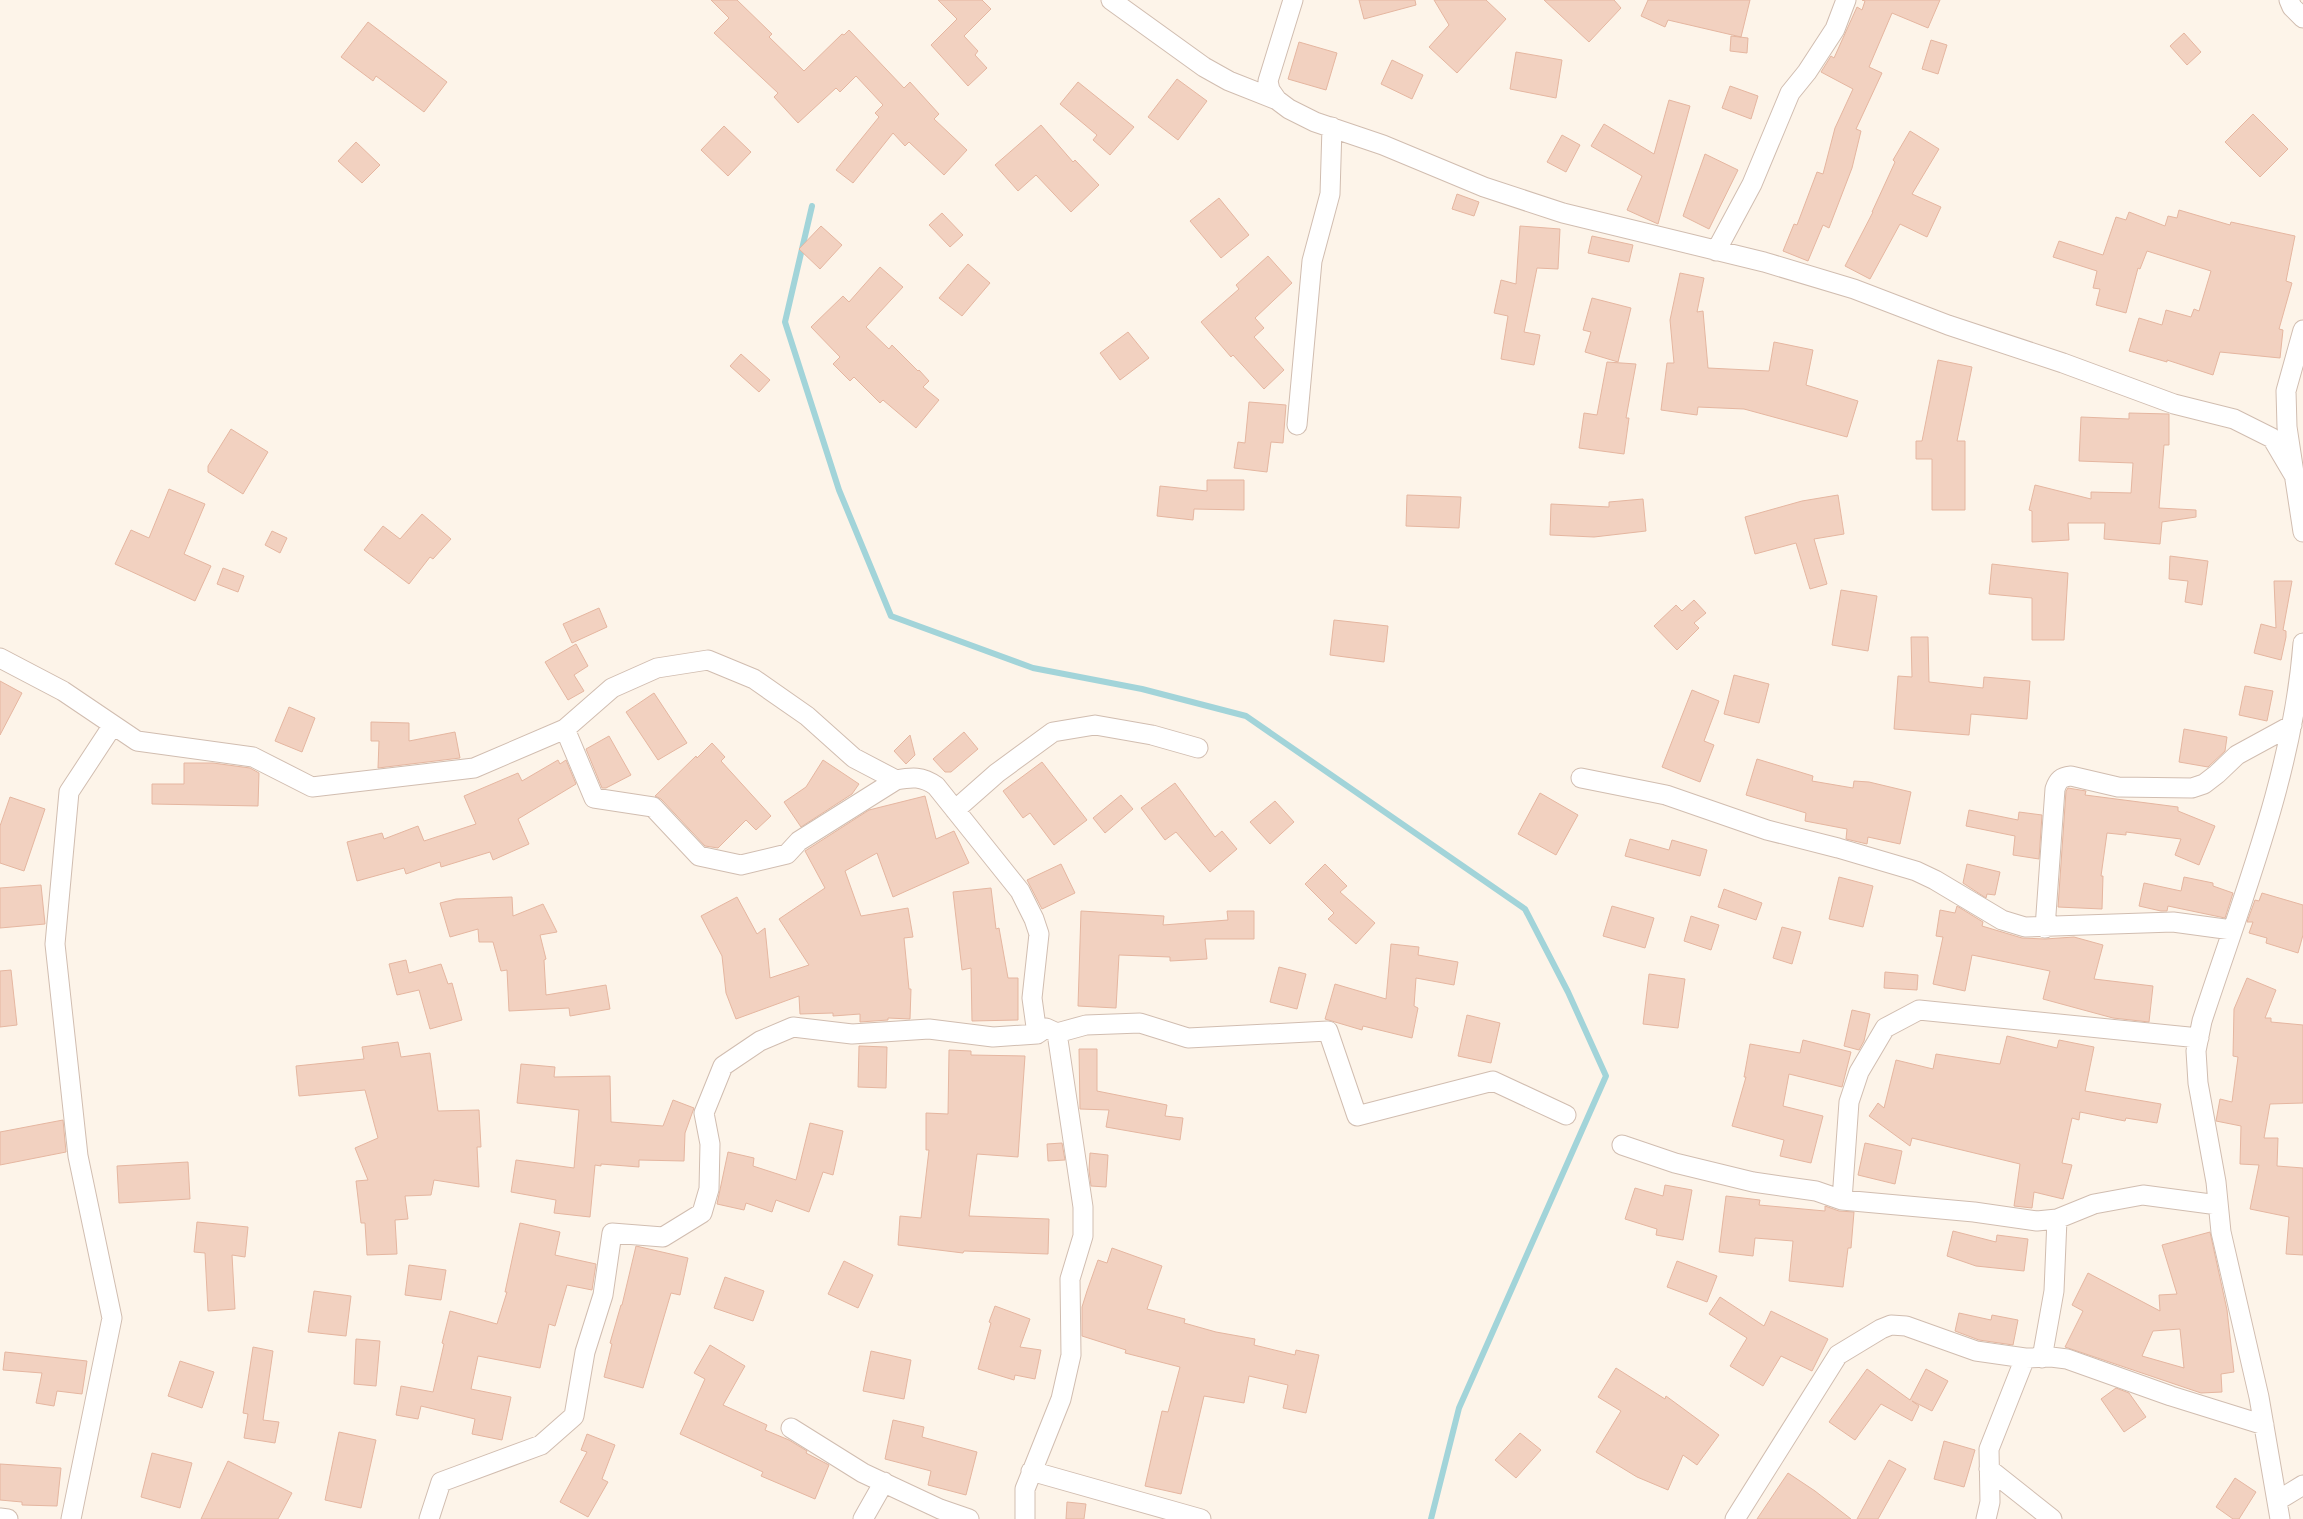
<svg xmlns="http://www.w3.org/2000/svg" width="2303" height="1519" font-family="Roboto,sans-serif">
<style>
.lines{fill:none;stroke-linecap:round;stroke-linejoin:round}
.stream{stroke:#a2d4d9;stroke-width:6}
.building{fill:#f2d1c0;stroke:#e5b6a0;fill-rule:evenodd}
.minor-casing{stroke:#d1bdb0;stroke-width:21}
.minor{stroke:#fff;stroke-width:19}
</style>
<rect width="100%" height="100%" fill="#fdf4e9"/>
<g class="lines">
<path class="stream" d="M812 206 785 322 839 490 891 616 1033 668 1142 689 1246 716 1525 909 1568 992 1606 1076 1459 1408 1431 1519"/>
</g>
<path class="building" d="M711 0H737L772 34 769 37 804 71 842 34 844 35 849 30 904 88 910 82 939 114 934 119 967 150 944 175 909 142 905 146 893 133 853 183 836 170 879 117 875 113 883 105 856 76 840 92 836 88 798 123 774 97 778 93 714 33 729 18Z
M938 0H982L991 9 964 36 978 51 975 55 987 68 968 86 931 45 957 19Z
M1359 0H1415L1416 5 1364 19Z
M1434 0H1486L1506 19 1457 73 1429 47 1449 25Z
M1544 0H1614L1621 8 1589 42Z
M1648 0H1750L1741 37 1668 20 1665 27 1641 16Z
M1862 0H1940L1928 28 1892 13 1869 67 1882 73 1856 129 1861 131 1852 168 1829 228 1823 225 1808 261 1783 251 1794 224 1797 225 1817 172 1823 174 1835 128 1853 89 1821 72 1831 56 1834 58 1857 7 1862 10 1865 1Z
M368 22 447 82 424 112 376 76 373 81 341 57Z
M2184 33 2201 52 2187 65 2170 46Z
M1731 36 1748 38 1747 53 1730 51Z
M1931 40 1947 45 1938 74 1922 69Z
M1299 42 1337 53 1326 90 1288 79Z
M1516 52 1562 60 1556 98 1510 89Z
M1392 60 1423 75 1412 99 1381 84Z
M1177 79 1207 101 1178 140 1148 117Z
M1078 82 1134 127 1110 155 1093 140 1097 135 1060 104Z
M1730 86 1758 96 1751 119 1722 108Z
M1669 100 1690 106 1658 224 1627 210 1642 176 1591 146 1604 124 1654 154Z
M2253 114 2288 149 2260 177 2225 142Z
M1041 125 1073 162 1075 160 1099 185 1071 212 1036 175 1018 191 995 165Z
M724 126 751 152 728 176 701 150Z
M1910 131 1939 149 1912 194 1941 207 1927 237 1900 224 1870 279 1845 266 1873 212H1872L1895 162 1893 160Z
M1562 135 1580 145 1566 172 1547 162Z
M356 142 380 165 362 183 338 161Z
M1705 154 1738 170 1709 229 1683 216Z
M1457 194 1479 202 1474 216 1452 209Z
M1219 198 1249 235 1221 258 1190 221Z
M2179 210 2230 225 2231 222 2295 236 2286 281 2292 283 2279 329 2283 330 2280 358 2220 352 2213 375 2167 360V362L2129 351 2139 318 2162 325 2166 310 2191 317 2194 309 2199 311 2211 271 2147 251 2140 269 2138 268 2126 313 2096 305 2100 289 2093 288 2097 271 2053 257 2059 241 2103 255 2116 217 2126 220 2129 212 2165 226 2168 216 2177 218Z
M942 213 963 235 950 247 929 225Z
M821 226 842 245 820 269 799 249Z
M1520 226 1560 229 1558 269 1537 268 1524 332 1540 335 1534 365 1501 359 1508 316 1494 313 1501 280 1516 284Z
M1592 236 1633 245 1629 262 1588 253Z
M1268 256 1292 283 1255 318 1264 328 1254 337 1284 370 1264 389 1233 355 1231 357 1201 322 1239 289 1236 285Z
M968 264 990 283 962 316 939 298Z
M880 267 903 287 866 327 889 349 892 345 918 371 919 370 929 381 923 387 939 400 916 428 883 400 880 403 854 377 850 381 833 364 840 357 811 327 843 296 849 302Z
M1680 273 1704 278 1697 312 1703 311 1708 368 1769 371 1774 342 1813 350 1806 385 1858 401 1847 437 1744 409 1698 407 1697 415 1661 410 1667 363H1674L1670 320Z
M1592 298 1631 308 1618 362 1585 352 1591 332 1583 330Z
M1128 332 1149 358 1120 380 1100 353Z
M741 354 770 380 759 392 730 366Z
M1938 360 1972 367 1957 441H1965V510H1932V459H1916V441H1922Z
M1607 362 1636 364 1626 418H1629L1624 454 1579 448 1584 413 1597 415Z
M1249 402 1286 405 1283 443 1271 442 1267 472 1234 468 1238 442 1245 443Z
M2129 413 2169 414V445H2164L2159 508 2196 510V517L2162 522 2160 544 2104 539 2105 523H2068L2069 540 2032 542V511L2029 510 2035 485 2091 499V492L2131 493 2133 463 2079 461 2081 417 2129 419Z
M231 429 268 452 243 494 208 472V466Z
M1207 480H1244V510L1194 509 1193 520 1157 516 1160 486 1207 491Z
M169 489 205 504 184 554 211 566 195 601 115 564 131 530 149 538Z
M1407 495 1461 497 1459 528 1406 526Z
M1838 495 1844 534 1814 539 1827 584 1810 589 1796 543 1755 554 1745 517 1802 501Z
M1643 499 1646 531 1594 537 1550 535 1551 504 1609 507V502Z
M422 514 451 539 433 559 430 557 409 584 364 550 383 526 400 539Z
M272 531 287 538 280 553 265 545Z
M2170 556 2208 561 2202 605 2185 602 2188 581 2169 579Z
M1992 564 2068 573 2064 640H2032V598L1989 594Z
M223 568 244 576 238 592 217 584Z
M2274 581H2292L2283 630 2286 631V637L2281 660 2254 653 2261 624 2276 628Z
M1841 590 1877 596 1868 651 1832 645Z
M1694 600 1706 613 1694 623 1699 628 1677 650 1654 626 1676 605 1682 611Z
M599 608 607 627 572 643 563 624Z
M1334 620 1388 626 1384 662 1330 655Z
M1911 637H1928L1929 682 1983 688 1984 677 2030 681 2027 719 1971 714 1969 735 1894 729 1898 676 1912 677Z
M576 644 588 666 574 675 584 691 568 700 545 662Z
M1734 675 1769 684 1759 723 1724 714Z
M0 681 22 693 0 735Z
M2245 686 2273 691 2267 721 2239 715Z
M1692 690 1719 701 1704 741 1714 745 1700 782 1662 767Z
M654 693 687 743 658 760 626 712Z
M289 707 315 718 302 752 275 741Z
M371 722 409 723V741L455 732 460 758 378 768 379 741H371Z
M2184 729 2227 737 2225 751 2208 767 2179 762Z
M964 732 978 749 951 772H945L933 759Z
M910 735 915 755 906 764 894 751Z
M609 736 631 775 606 788H602L586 749Z
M712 743 725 757 721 761 771 816 756 830 746 820 718 848 705 846 661 799 655 796 696 756 697 758Z
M1757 759 1813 776 1812 781 1853 788 1854 781 1869 782 1911 792 1900 844 1868 837 1867 844 1846 839 1847 829 1805 821 1806 813 1746 795Z
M558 760 560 764 566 760 576 784 518 819 529 844 493 860 490 852 441 867 440 862 406 874 404 868 357 881 347 842 382 833 384 839 418 826 424 841 476 824 464 796 518 773 522 781Z
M823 760 859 784 852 794 801 827 784 802 806 787Z
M1042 762 1087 820 1054 845 1030 813 1023 818 1003 791Z
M184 763H213L250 768 259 773 258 806 152 804V784H184Z
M1175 783 1215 837 1222 831 1237 849 1210 872 1176 832 1165 840 1141 808Z
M2068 788 2086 791 2085 795 2178 807V811L2215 826 2199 865 2175 855 2181 839 2126 832V835L2107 833 2101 876H2103L2102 909 2058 907 2066 791Z
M1540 793 1578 815 1556 855 1518 834Z
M1121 795 1133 809 1105 833 1093 818Z
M925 796 936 839 954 831 969 863 893 897 877 853 845 871 861 916 908 908 913 937 904 938 909 989H911L910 1019 888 1018V1020L860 1022V1014L833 1016V1013L800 1014 799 996 736 1019 726 993 722 956 701 916 737 897 757 934 765 928 770 978 809 965 779 919 825 888 805 851 869 810Z
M10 797 45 809 24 871 0 863V826Z
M1275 801 1294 822 1270 844 1250 822Z
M1969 810 2018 820 2019 812 2042 815 2039 859 2013 855 2015 836 1966 826Z
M1630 839 1669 850 1672 840 1707 850 1700 876 1625 856Z
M1061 864 1075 893 1042 909 1027 880Z
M1325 864 1347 886 1340 892 1375 923 1356 944 1328 919 1334 913 1305 884Z
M1967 864 2000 872 1995 895 1987 894 1986 898 1963 883Z
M1839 877 1873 886 1863 927 1829 919Z
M2184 877 2213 883V886L2233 893 2225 918 2168 906 2167 911H2161L2139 906 2144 883 2181 891Z
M41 885 45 924 0 928V888Z
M991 888 996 929 999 928 1008 978H1018V1020L972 1021 971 968 962 970 953 892Z
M1724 889 1762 903 1756 920 1718 907Z
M2262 893 2303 905V935L2298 953 2266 943 2267 938 2249 933 2253 922H2247L2255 900 2259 901Z
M512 897 513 916 543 904 557 932 540 935 546 959 544 960 546 995 606 985 610 1009 570 1016 569 1008 509 1011 507 970 501 971 493 942H479L478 929 450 937 440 903 456 899Z
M1612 906 1654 918 1645 948 1603 936Z
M1957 906 1983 922 1982 926 2022 938 2045 939 2074 937 2103 945 2094 979 2153 986 2149 1022 2113 1018 2043 999 2050 971 1972 955 1965 991 1933 984 1943 937 1936 936 1940 910 1955 913Z
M1081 911 1164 916 1163 925 1228 920 1227 911H1254V939H1205L1207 959 1170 961V957L1119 955 1116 1008 1078 1006Z
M1691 916 1719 925 1711 950 1684 941Z
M1782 927 1801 932 1792 964 1773 958Z
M1391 944 1419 947 1418 955 1458 962 1454 985 1416 978 1414 1006 1418 1008 1412 1038 1363 1026 1362 1030 1325 1019 1335 984 1386 999Z
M406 960 409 973 441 964 448 984 452 983 462 1020 430 1029 419 990 397 995 389 964Z
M1279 967 1306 974 1297 1009 1270 1002Z
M11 970 17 1025 0 1027V971Z
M1885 972 1918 975 1917 990 1884 988Z
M1649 974 1685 979 1678 1028 1643 1024Z
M2247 978 2276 990 2265 1018H2271V1022L2303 1025V1103L2270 1104 2264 1138H2278L2277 1166 2303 1168V1255L2286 1254 2289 1217 2250 1209 2259 1165 2240 1164 2241 1126 2216 1121 2220 1099 2232 1102 2238 1057 2233 1056 2234 1009Z
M1852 1010 1870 1014 1864 1041 1859 1050 1844 1046Z
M1467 1015 1500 1023 1491 1063 1458 1056Z
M2007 1036 2057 1048 2059 1040 2094 1047 2085 1091 2161 1104 2157 1123 2126 1118 2125 1121 2080 1112 2079 1120 2072 1118 2062 1163 2072 1165 2063 1199 2034 1192 2032 1208 2014 1206 2020 1164 1912 1138 1910 1146 1869 1116 1878 1103 1884 1108 1896 1060 1933 1069 1936 1054 2000 1064Z
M1803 1040 1851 1052 1842 1087 1789 1074 1783 1106 1823 1116 1811 1163 1780 1156 1784 1140 1732 1126 1746 1077H1744L1750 1044 1800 1053Z
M398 1042 401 1057 430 1053 438 1111 479 1110 481 1147H477L479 1187 434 1180 431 1195 405 1196 408 1219 395 1220 397 1254 367 1255 365 1223H361L356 1181 368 1180 355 1148 378 1138 365 1090 299 1096 296 1066 364 1059 362 1047Z
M859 1046 887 1047 886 1088 858 1087Z
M1079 1049H1097V1091L1167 1105 1165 1116 1183 1118 1180 1140 1106 1127 1109 1110 1080 1109Z
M949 1050 971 1051V1055L1025 1056 1018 1157 977 1154 969 1216 1049 1219 1048 1254 964 1251 963 1253 898 1245 900 1216 921 1218 929 1150H926V1113L948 1114Z
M521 1064 555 1067 554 1077 610 1076 611 1122 663 1126 673 1100 694 1108 685 1133 684 1161 639 1160V1167L601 1164V1166L595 1165 590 1217 554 1213 556 1200 511 1192 516 1160 574 1168 579 1110 517 1103Z
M63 1120 66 1152 0 1165V1132Z
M810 1123 843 1131 833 1175 823 1172 809 1212 776 1200 772 1212 746 1203 744 1210 717 1204 728 1152 754 1158 753 1166 796 1180Z
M1062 1143 1065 1160 1048 1161 1047 1144Z
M1865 1143 1902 1151 1895 1184 1858 1175Z
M1090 1153 1108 1155 1106 1187 1091 1186 1089 1170Z
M188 1162 190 1199 119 1203 117 1166Z
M1665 1185 1692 1190 1683 1240 1656 1235 1657 1229 1625 1219 1635 1188 1663 1196Z
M1726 1196 1760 1200 1759 1205 1825 1211V1206L1839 1211 1854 1212 1851 1248H1848L1843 1287 1789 1281 1793 1241 1755 1238 1753 1256 1719 1252Z
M197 1222 248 1227 245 1257 232 1255 235 1309 208 1311 205 1253 194 1252Z
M520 1223 560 1232 555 1255 596 1264 592 1290 567 1285 555 1326 549 1324 540 1368 478 1356 471 1389 511 1397 502 1440 472 1434 475 1419 421 1406 418 1419 396 1415 401 1386 433 1392 444 1344 442 1343 450 1311 497 1324 507 1292H505Z
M1953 1231 1996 1242 1997 1235 2028 1239 2024 1271 1976 1266 1947 1256Z
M2210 1232 2227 1310 2234 1372 2221 1374 2222 1392 2201 1393 2065 1347 2083 1311 2072 1305 2088 1273 2160 1311 2159 1295 2177 1294 2162 1245ZM2180 1329 2184 1368 2142 1356 2153 1331Z
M636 1246 688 1258 680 1295 671 1293 643 1388 604 1377 612 1344 610 1343 621 1305H622Z
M1112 1248 1162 1266 1147 1309 1185 1319 1184 1323 1216 1332 1255 1339 1254 1345 1295 1355 1296 1350 1319 1355 1306 1413 1283 1408 1288 1385 1249 1376 1244 1403 1204 1396 1181 1494 1145 1486 1162 1411 1168 1412 1180 1367 1125 1353 1126 1350 1082 1336V1307L1087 1291 1098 1260 1107 1263Z
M844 1261 873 1275 858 1308 828 1294Z
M1677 1261 1717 1276 1707 1302 1667 1287Z
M409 1265 446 1270 441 1300 405 1295Z
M725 1277 764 1291 753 1321 714 1308Z
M314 1291 351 1296 346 1336 308 1332Z
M1720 1297 1764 1326 1771 1311 1828 1339 1812 1371 1781 1356 1763 1386 1730 1366 1747 1338 1709 1314Z
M995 1306 1030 1319 1020 1347 1041 1350 1035 1379 1015 1375 1014 1380 978 1369 991 1323 989 1322Z
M1959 1313 1991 1320 1992 1315 2018 1320 2013 1345 1979 1340 1955 1331Z
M356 1339 380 1341 376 1386 354 1384Z
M710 1345 745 1366 723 1405 767 1425 765 1430 789 1440 807 1451 806 1453 829 1465 815 1499 761 1476 763 1472 680 1434 705 1379 694 1373Z
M253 1347 273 1351 263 1420 279 1422 275 1443 244 1438 248 1414 243 1413Z
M871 1351 911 1360 904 1399 863 1391Z
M5 1352 87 1361 82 1394 57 1391 54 1406 36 1403 42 1373 3 1370Z
M180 1361 214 1372 202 1408 168 1396Z
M1616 1368 1665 1399 1666 1396 1719 1435 1697 1465 1683 1455 1668 1490 1637 1477 1596 1452 1621 1411 1598 1397Z
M1867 1369 1910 1400 1926 1369 1948 1381 1932 1411 1912 1401 1919 1406 1912 1421 1881 1404 1855 1440 1829 1422Z
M2116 1388 2129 1393 2146 1417 2124 1432 2101 1399Z
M893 1420 924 1427 922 1437 977 1452 966 1495 928 1485 931 1471 885 1459Z
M339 1432 376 1440 361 1508 325 1500Z
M1520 1433 1541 1450 1516 1478 1495 1460Z
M587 1434 615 1445 602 1479 608 1482 588 1517 560 1502 587 1452 581 1450Z
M1944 1441 1975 1450 1964 1487 1934 1479Z
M152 1453 192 1463 180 1508 141 1497Z
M1889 1460 1906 1469 1878 1519H1857Z
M228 1461 292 1493 278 1519H201Z
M0 1464 61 1468 57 1506 22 1505V1502L0 1500Z
M1788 1473 1815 1491 1851 1519H1757Z
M2235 1478 2256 1492 2239 1519H2233L2216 1507Z
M1067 1502 1086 1504 1084 1519H1066Z"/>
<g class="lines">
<defs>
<path id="minor" d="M1111 0 1204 67 1229 81 1277 100
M1293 0 1268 81 1270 90 1277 100 1289 109 1315 122 1383 145 1484 187 1563 213 1764 262 1854 289 1948 325 2063 363 2174 404 2234 419 2272 438 2295 477
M2289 0 2292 7 2303 18
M1716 251 1752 184 1790 93 1807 72 1835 29 1846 0
M2303 330 2286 391 2287 427 2303 532
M1297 425 1312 261 1330 194 1332 127
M0 658 63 691 137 741 253 757 312 787 474 768 565 729 594 798 653 807 699 856 741 865 787 854 799 841 896 780C912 777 922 776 936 786L1020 891 1034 919 1039 934 1032 998 1037 1034 1046 1028 1057 1033 1083 1207V1236L1070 1279 1071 1355 1061 1399 1025 1489V1519
M565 729 612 688 657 668 708 660 754 679 807 716 854 758 896 780
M1581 778 1666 795 1767 830 1838 848 1916 871 1935 880 2002 920 2025 927 2173 922 2232 930
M955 810 997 773 1053 732 1095 725 1152 735 1198 748
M2045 928 2055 789C2058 780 2061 777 2071 776L2118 787 2192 788 2204 784 2217 774 2237 755 2292 725
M1057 1033 1086 1025 1140 1023 1188 1038 1328 1031 1357 1116 1493 1081 1566 1115
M1622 1145 1675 1163 1753 1182 1816 1191 1842 1200 1974 1212 2037 1221 2057 1219 2094 1204 2143 1195 2218 1205
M1842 1200 1849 1102 1859 1072 1885 1028 1919 1010 2199 1038
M2042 1358 2054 1291 2057 1219
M791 1428 863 1473 940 1509 969 1519
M1989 1469 2052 1519
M1031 1471 1201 1519
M2277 1501 2303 1485
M0 1518 8 1519
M71 1519 112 1318 78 1156 55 944 69 792 113 725
M429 1519 441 1482 541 1445 574 1416 585 1352 603 1295 612 1233 663 1237 702 1213 709 1189 710 1144 704 1113 723 1066 760 1041 793 1027 852 1034 929 1029 993 1037 1037 1034
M863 1519 884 1482
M1735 1519 1838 1355 1881 1329 1891 1325 1906 1326 1976 1351 2025 1358 2051 1357 2067 1359 2171 1396 2264 1425
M1986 1519 1990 1502 1989 1449 2025 1358
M2280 1519 2259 1397 2221 1232 2216 1182 2198 1083 2196 1051 2202 1021C2242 898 2293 774 2303 643"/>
</defs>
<use href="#minor" class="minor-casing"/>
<use href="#minor" class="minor"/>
</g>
</svg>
